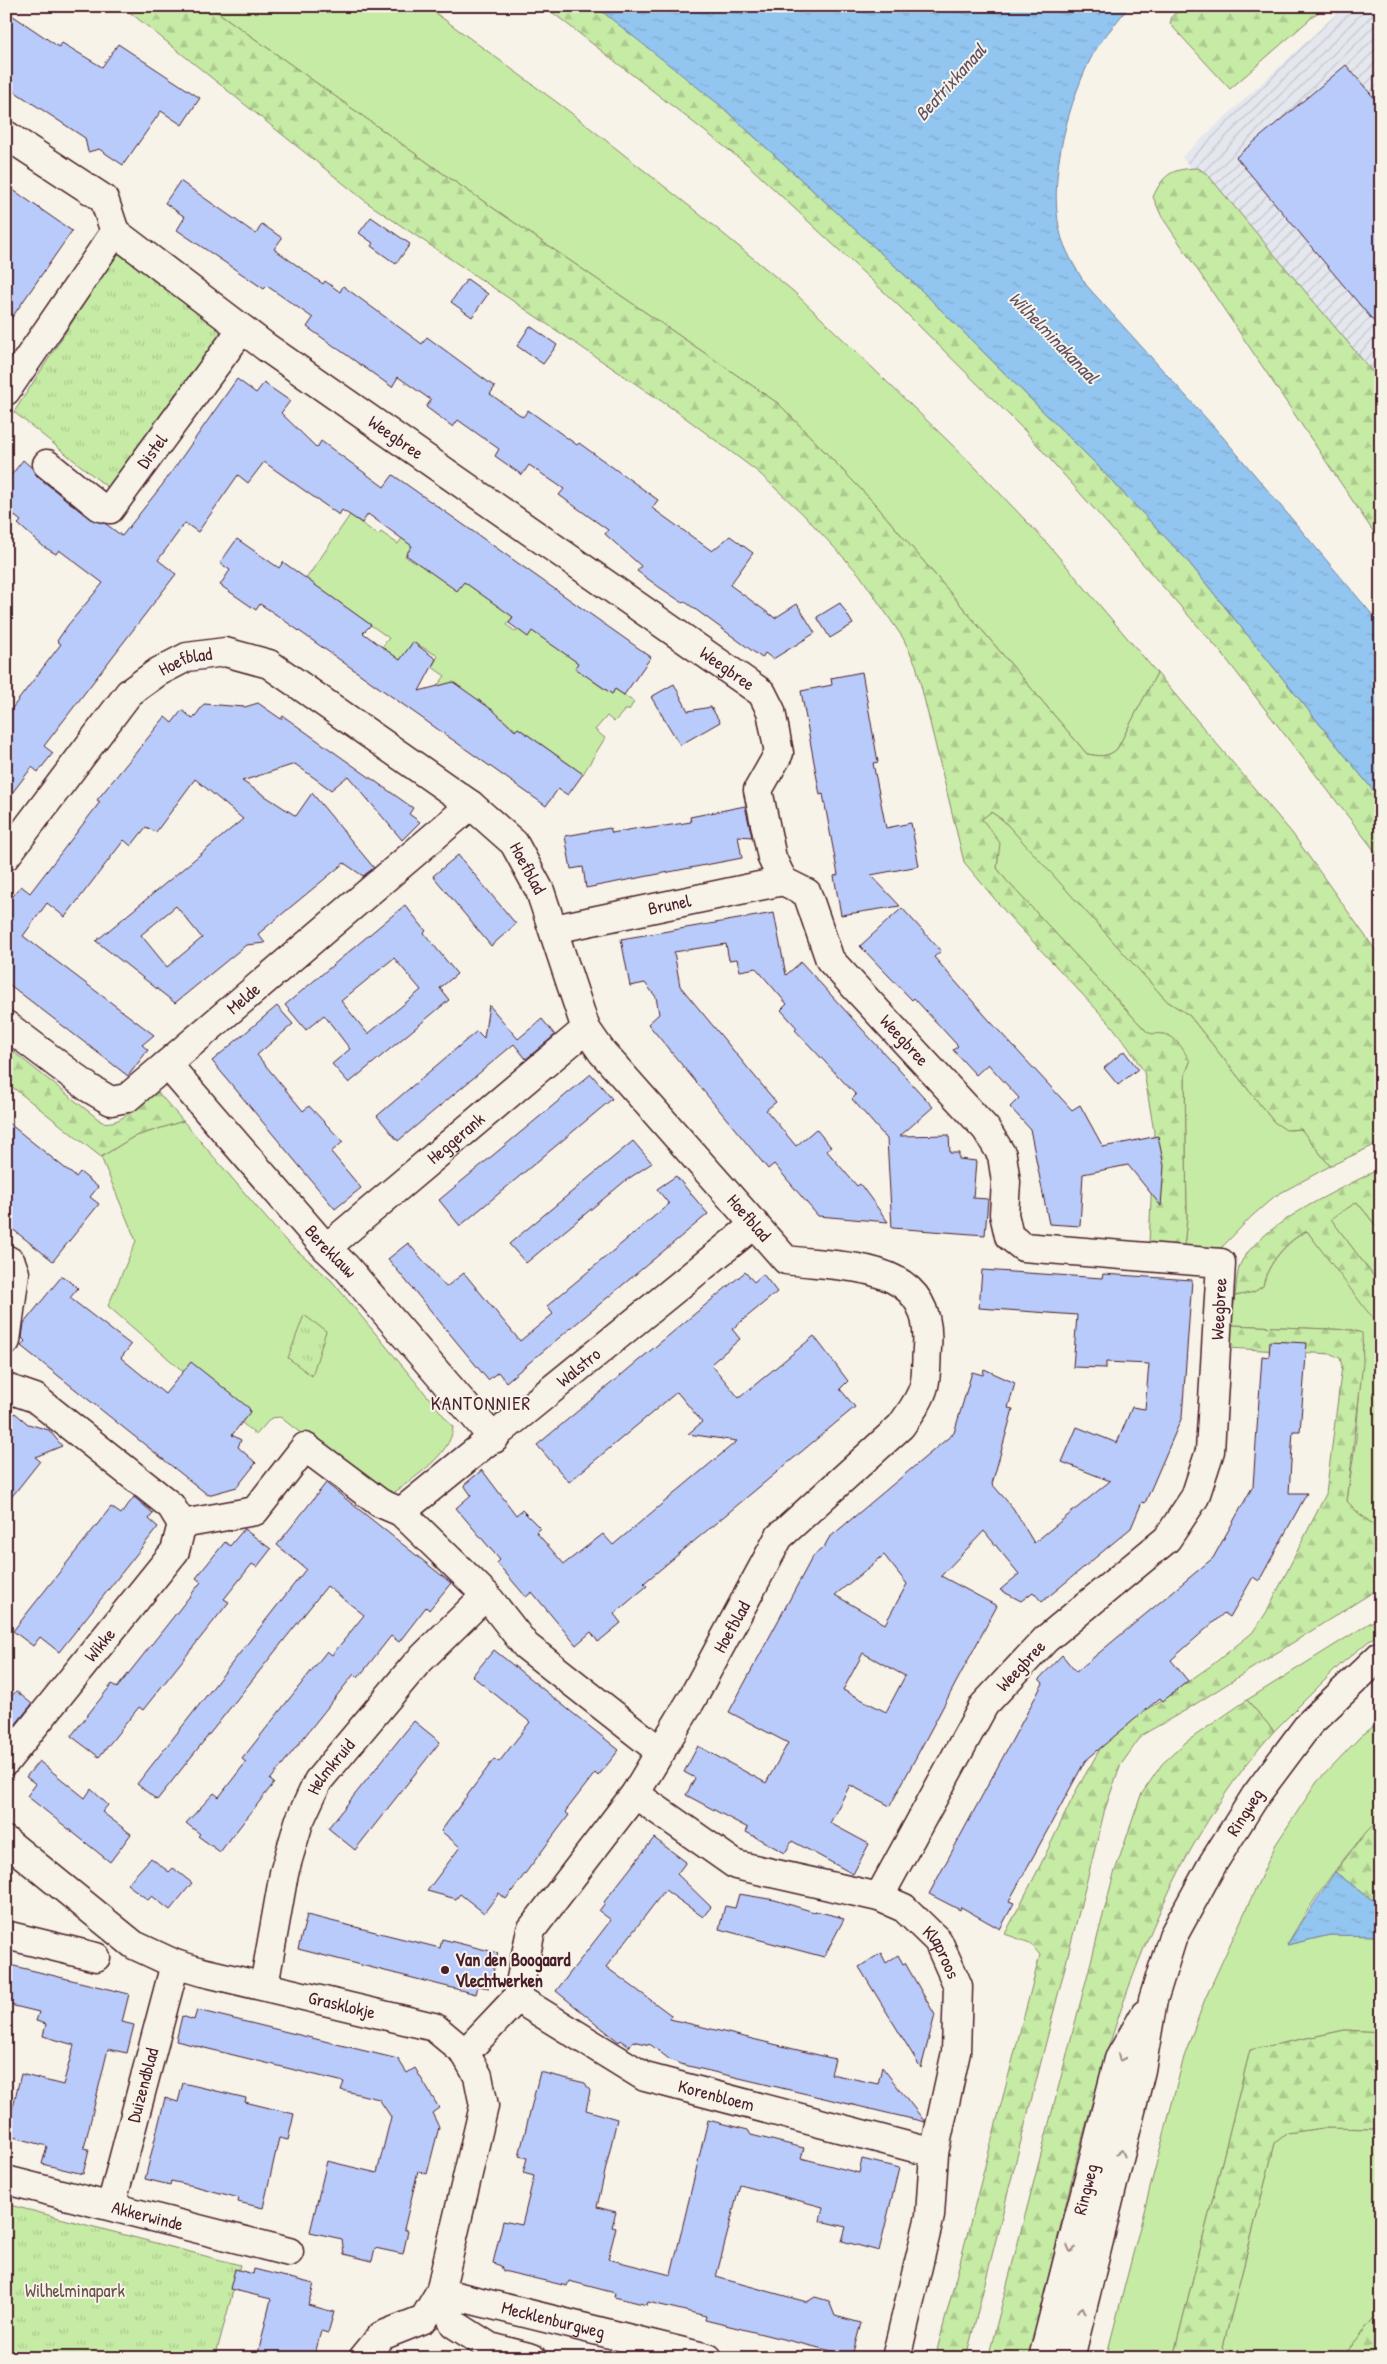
<svg xmlns="http://www.w3.org/2000/svg" width="1387" height="2364" font-family="'Patrick Hand',sans-serif">
<style>
.industrial{fill:url(#industrial-furrows)}
.green{fill:#c6eba5;stroke:#888568}
.forest{fill:url(#forest-firs);stroke:#888568}
.park{fill:url(#park-tufts);stroke:#888568}
.water{fill:url(#water-ripples);stroke:#7583a1}
.building{fill:#b9cbfb;stroke:#4a1f2b;fill-rule:evenodd}
.lines{fill:none;stroke-linecap:round;stroke-linejoin:round}
.minor-casing{stroke:#4a1f2b;stroke-width:31}
.tertiary-casing{stroke:#4a1f2b;stroke-width:31}
.secondary-casing{stroke:#4a1f2b;stroke-width:31}
.minor{stroke:#f7f3e8;stroke-width:28}
.tertiary{stroke:#f7f3e8;stroke-width:28}
.secondary{stroke:#f7f3e8;stroke-width:28}
.oneway{stroke:#a0898a}
.poi-dot{fill:#4a1f2b;stroke:#f7f3e8;stroke-width:2}
.labels{text-anchor:middle;stroke-width:4;stroke-linejoin:round;paint-order:stroke}
.street-label{font-size:18px;fill:#4a1f2b;stroke:#f7f3e8}
.poi-label{font-size:18px;font-weight:bold;fill:#4a1f2b;stroke:#f7f3e8;text-anchor:start}
.park-label{font-size:18px;fill:#69524a;stroke:#f7f3e8}
.water-label{font-size:19px;font-style:italic;fill:#605166;stroke:#f7f3e8}
.neighbourhood-label{font-size:19px;letter-spacing:1px;fill:#4a1f2b;stroke:#f7f3e8}
</style>
<defs>
<pattern id="industrial-furrows" width="10" height="10" patternUnits="userSpaceOnUse" patternTransform="scale(1.25)"><rect width="10" height="10" fill="#e4e7ee"/><path d="M-1 1l2-2M0 10L10 0M9 11l2-2" fill="none" stroke="#c5c6cc"/></pattern>
<pattern id="forest-firs" width="22" height="20" patternUnits="userSpaceOnUse" patternTransform="scale(1.25)"><rect width="22" height="20" fill="#c6eba5"/><path d="M5 1l3.5 6h-7zM16 11l3.5 6h-7z" fill="#acc98e"/></pattern>
<pattern id="park-tufts" width="24" height="20" patternUnits="userSpaceOnUse" patternTransform="scale(1.25)"><rect width="24" height="20" fill="#c6eba5"/><path d="M3 7l-1-3M5 7V3M7 7l1-3M15 17l-1-3M17 17v-4M19 17l1-3" fill="none" stroke="#acc98e"/></pattern>
<pattern id="water-ripples" width="26" height="14" patternUnits="userSpaceOnUse" patternTransform="scale(1.25)"><rect width="26" height="14" fill="#92c5ef"/><path d="M2 4q2-2 4 0t4 0M15 11q2-2 4 0t4 0" fill="none" stroke="#7fa9cd"/></pattern>
</defs>
<rect width="100%" height="100%" fill="#f7f3e8"/>
<filter id="ink" filterUnits="userSpaceOnUse"><feTurbulence type="fractalNoise" baseFrequency=".02" numOctaves="2"/><feDisplacementMap in="SourceGraphic" scale="10" xChannelSelector="R" yChannelSelector="G"/><feConvolveMatrix kernelMatrix="1 2 1 2 8 2 1 2 1" color-interpolation-filters="sRGB"/></filter>
<g filter="url(#ink)">
<path class="industrial" d="M1345 6H1381V411L1182 157Z"/>
<path class="green" d="M209 6H426L566 109 693 209 793 291 974 466 1046 542 1157 673 1117 749C1107 758 1099 756 1087 754L875 504 779 404 445 175Z
M350 515 378 535 381 532 398 544 402 538 412 546 405 556 415 563 423 553 513 616 507 625 516 632 518 630H532L596 675 593 681 612 694 615 689 634 702 629 710H625L614 722 607 716 595 730 605 738 583 774 518 728 516 730 499 718 437 686 445 676 432 667 438 656 413 642 400 660 382 647 389 638 306 579Z
M991 812 1003 820 1039 859 1167 1001 1189 1015 1274 1122 1290 1130 1301 1129 1330 1166 1275 1196 1252 1216 1221 1248 1184 1247 1187 1218 1185 1075 1190 1062 1163 1034 1151 1035 1147 1032 1006 880 997 868 999 843 981 819Z
M183 1121 285 1240 332 1281 453 1427C452 1455 409 1481 388 1497L378 1493 280 1417 271 1418 256 1435 108 1306 136 1241 101 1157 133 1137Z
M1357 1202 1381 1232V1286L1330 1218Z
M1307 1231 1377 1322 1381 1321V1531L1356 1511 1347 1501 1356 1438 1363 1344 1353 1330 1231 1325 1235 1296 1253 1292 1263 1286C1267 1264 1287 1241 1307 1231Z
M1381 1616V1631L1342 1663 1274 1731 1247 1700Z
M1381 1721V1818C1346 1851 1310 1903 1287 1945L1330 1935 1381 1936V2032L1345 2030 1250 2050 1173 2358H1106L1184 2057 1205 1999 1276 1844 1317 1782 1361 1736Z
M1323 2128 1381 2129V2309L1342 2358H1232L1223 2347 1275 2143 1287 2133Z"/>
<path class="forest" d="M122 6H209L445 175 779 404 875 504 1087 754C1099 756 1107 758 1117 749L1157 673 1292 833 1381 958V1142L1330 1166 1301 1129 1286 1130 1274 1122 1189 1015 1167 1001 1003 820 991 812 982 819 1000 843 997 868 1006 880 1147 1032C1153 1035 1156 1033 1163 1034 1176 1035 1185 1052 1190 1062L1185 1075 1187 1218 1184 1247 1149 1244 1154 1132 1144 1072 1128 1047 1112 1026 1008 915 964 862 916 665 903 638 859 574 803 514 758 472 679 413 369 204Z
M544 6H595L657 53 721 106 921 290 1094 462 1186 559 1381 800V859L1220 651 1025 431 899 306 748 165Z
M1184 6H1325L1230 89 1170 24 1172 16Z
M1198 168 1207 174 1381 382V543L1162 217 1153 197C1164 173 1172 169 1198 168Z
M6 1046 102 1122C123 1126 140 1102 155 1089L183 1121 133 1137 101 1157 6 1082Z
M1381 1168V1232L1357 1202 1331 1219 1381 1286V1321L1377 1322 1367 1311 1307 1231C1287 1240 1267 1264 1263 1286L1254 1292 1235 1296C1237 1283 1236 1270 1243 1259 1267 1221 1341 1189 1381 1168Z
M1231 1325 1353 1330 1362 1333 1363 1363 1347 1501 1356 1511 1381 1531V1587L1186 1710 1142 1735 1120 1766 1105 1809 966 2358H935L1040 1955 1030 1943 1005 1934 1038 1870 1077 1789 1100 1749 1118 1730 1212 1665 1252 1633 1266 1613 1326 1494 1342 1366 1340 1358 1331 1354 1228 1348Z
M1247 1700 1274 1731C1123 1902 1082 2143 1029 2358H988L1113 1877 1141 1795 1162 1764 1186 1742Z
M1381 1818V1901L1371 1899 1335 1872 1367 1831Z
M1345 2030 1381 2032V2129L1323 2128 1287 2133 1275 2143 1223 2347 1232 2358H1173L1250 2050Z
M1381 2309V2358H1342Z"/>
<path class="park" d="M119 250 225 333 112 491 14 412Z
M304 1315 326 1331 312 1376 288 1358Z
M6 2204 240 2265 215 2358H6Z"/>
<path class="water" d="M595 6H1129C1116 24 1098 42 1089 62 1066 110 1046 187 1062 239 1068 256 1077 271 1087 286L1222 436 1381 625V800L1186 559 1094 462 921 290 721 106Z
M1335 1872 1371 1899 1381 1901V1936L1330 1935 1287 1945Z"/>
<path class="building" d="M6 11 59 47 62 43 102 67 118 44 200 98 182 125 161 111 123 165 99 149 88 152 85 138 6 86Z
M1346 65 1381 106V330L1236 157Z
M180 181 256 234 262 224 282 238 274 249 323 284 325 281 340 292 343 286 422 344 427 337 495 387 490 394 523 417 528 410 577 445 579 443 658 500 652 508 712 551 730 536 753 553 730 585 775 618 797 604 815 633 773 659 765 653 762 658 684 601 683 603 659 587 637 571 641 566 605 534 608 530 559 495 564 489 529 465 522 475 495 456 499 449 458 420 453 427 426 407 431 400 398 377 392 387 307 327 313 318 267 286 264 289 177 230 185 217 165 203Z
M6 185 72 231 6 326Z
M371 217 410 244 396 264 371 246 373 243 359 233Z
M467 279 488 294 472 317 451 302Z
M530 326 557 345 543 364 517 346Z
M237 379 256 393 264 383 290 401 281 413 317 448 321 441 384 487 393 475 651 657 624 695 615 689 612 694 575 668 578 663 532 631 528 637 509 623 513 617 464 582 457 591 406 555 412 546 368 514 362 523 342 510 339 515 264 462 248 483 238 475 198 532 185 523 158 560 176 574 44 746 53 753 38 772 32 767 6 801V716L61 644 57 641 68 625 103 583 59 550 56 554 44 547 18 524 21 521 6 509V482L23 460 32 468 37 476 90 519 106 524 122 536 163 484Z
M237 539 279 568 283 562 371 625 363 633 400 660 413 642 436 659 419 691 453 682 494 711 515 731 518 728 583 774 568 795 558 789 546 806 271 611 260 604 256 610 220 585 230 570 220 563Z
M840 603 853 624 830 638 817 617Z
M862 672 878 762 873 763 886 828 911 823 919 866 871 875 900 906 841 915 834 876 838 875 823 794 820 795 801 691 832 685 831 678Z
M674 684 688 711 711 707 720 722 680 745 651 697Z
M258 703 281 719 283 716 413 808 409 814 420 822 402 840 348 776 331 790 295 764 242 781 296 816 312 793 374 868 363 876 344 863 258 934 265 943 246 945 175 1003 96 941 243 819 200 783 195 779 156 832 146 827 131 846 124 840 65 917 47 903 23 936 154 1035 142 1045 148 1050 128 1076 6 982V905L21 886 30 893 100 802 97 800 165 717 172 723 182 710 193 719 204 704 245 707ZM176 906 202 938 167 967 141 935Z
M745 806 752 837 738 836 742 858 586 888 583 867 571 869 565 836 610 828 612 833 645 827V829L691 822 690 817Z
M458 855 516 924 491 946 433 876Z
M405 905 426 931 424 933 457 974 440 988 449 1000 349 1083 332 1064 350 1049 324 1015 306 1030 285 1005ZM394 958 421 990 368 1034 341 1001Z
M902 908 941 951 934 957 989 1020 1072 1110 1080 1105 1103 1147 1158 1136 1164 1166 1161 1206 1128 1165 1083 1174 1080 1226 1049 1224 1030 1129 1010 1107 1019 1098 988 1064 976 1075 953 1050 958 1046 914 998 912 1000 860 946Z
M774 913 786 975 801 962 933 1107 900 1136 949 1135 950 1153H959V1159L976 1161 973 1198 988 1199 985 1235 892 1228 887 1139 852 1099 856 1095 795 1030 797 1028 781 1010 787 1004 756 968 740 971 737 959 729 960 726 944 674 952 680 986 776 1102 766 1110 796 1146 816 1129 831 1147 826 1150 857 1186 860 1184 888 1222 818 1216 774 1164 768 1169 648 1024 659 1014 656 997 645 983 630 986 621 939Z
M489 1005 518 1039 542 1019 555 1035 526 1059 514 1044 398 1141 377 1116 477 1031 484 1038Z
M277 1006 293 1024 257 1055 303 1111 309 1106 343 1142 331 1152 361 1188 335 1209 212 1061Z
M1124 1051 1138 1069 1118 1085 1104 1068Z
M591 1074 612 1099 460 1226 439 1200Z
M6 1121 76 1177 80 1172 98 1187 90 1197 99 1204 53 1261 6 1224Z
M633 1141 652 1163 625 1181 526 1263 509 1244Z
M676 1176 708 1214 506 1382 498 1372 488 1380 388 1259 408 1243 446 1287 464 1273 520 1341 553 1314 547 1306 669 1204 657 1189Z
M982 1270 1102 1278 1103 1274 1192 1280 1182 1417 1145 1503 1142 1502 1131 1528 1042 1602 1033 1592 1021 1601 1000 1590 1019 1574 984 1531 941 1576 997 1606 890 1806 850 1785 830 1823 869 1844 853 1874 792 1841 785 1853 746 1832 748 1828 686 1795 695 1778 684 1772 698 1746 766 1783 788 1743 729 1712 813 1556 824 1547 829 1538 954 1433 972 1372 983 1375 984 1369 1015 1383 1008 1408 1013 1409 992 1484 1013 1508 1034 1543 1110 1481 1062 1462 1077 1427 1117 1443 1132 1407 1145 1409 1149 1364 1106 1362V1368L1073 1367 1077 1315 979 1308ZM884 1555 907 1584 885 1624 835 1595ZM863 1653 905 1676 886 1712 843 1690Z
M745 1272 754 1282 763 1274 777 1292 732 1329 740 1339 711 1364 739 1398 814 1336 848 1381 840 1389 855 1407 644 1583 647 1586 614 1614 621 1623 598 1642 591 1632 576 1645 532 1592 526 1597 497 1563 500 1560 456 1508 471 1495 464 1485 482 1470 516 1515 522 1510 540 1528 536 1532 564 1564 603 1534 613 1545 737 1441 688 1434 702 1422 677 1392 569 1482 537 1445Z
M62 1276 78 1288 70 1298 131 1345 121 1358 165 1394 191 1362 249 1408 250 1412 232 1435 241 1440 238 1447 256 1463 237 1487 208 1495 21 1346 25 1341 22 1338 24 1323Z
M1270 1341 1307 1343 1300 1431H1293L1289 1493H1307L1259 1581 1253 1577 1230 1617 1224 1613 1171 1660 1188 1681 1163 1701 1160 1698 1085 1761 1009 1901 1014 1903 1000 1929 961 1907 960 1910 929 1894 1043 1683 1039 1679 1062 1655 1076 1672 1213 1558 1253 1486 1262 1356 1269 1357Z
M15 1413 28 1424 49 1430 62 1446 35 1457 40 1461 6 1504V1425Z
M326 1483 451 1583 429 1610 426 1607 399 1642 391 1636 358 1678 354 1674 270 1780 274 1783 220 1852 198 1836 200 1834 186 1823 214 1793 219 1797 246 1762 242 1759 327 1651 332 1655 364 1615 327 1586 157 1800 137 1784 306 1569 277 1545Z
M134 1497 153 1513 149 1519 158 1527 59 1652 40 1637 33 1646 13 1631 111 1507 121 1514Z
M244 1529 271 1549 257 1567 252 1564 224 1599 229 1602 143 1710 139 1707 99 1757 71 1736 112 1684 117 1688 182 1606 201 1582 196 1578 225 1542 230 1546Z
M494 1650 619 1750 598 1776 595 1773 565 1812 569 1815 506 1899 499 1893 484 1913 460 1894 456 1899 427 1891 460 1847 441 1831 494 1759 499 1762 530 1722 472 1676Z
M16 1691 32 1704 6 1736V1703Z
M414 1721 440 1742 355 1850 328 1828Z
M39 1761 85 1798 91 1789 108 1805 102 1812 131 1834 110 1862 27 1796 36 1784 26 1777Z
M654 1838 686 1862 677 1874 711 1907 703 1917 665 1890 606 1967 671 2015 670 2019 835 2059 831 2074 878 2084 882 2067 925 2122 680 2064 669 2059 651 2045 633 2041 629 2047 621 2040 619 2042 556 1991 611 1920 599 1911 605 1903 604 1902Z
M151 1858 169 1872 173 1868 192 1883 170 1910 152 1896 148 1900 127 1884Z
M739 1894 775 1900 814 1912 815 1911 840 1917V1918L844 1919 824 1957 719 1929 725 1906 735 1908Z
M307 1915 440 1948 442 1939 498 1953 489 1988 478 1986 476 1994 298 1949Z
M881 1953 886 1963 898 1955 903 1964 905 1963 935 2015 921 2068 859 1967Z
M10 1965 129 1994 122 2022 134 2025 127 2053 108 2049 84 2148 89 2149 83 2174 42 2164 47 2146 6 2135 21 2074 63 2085 74 2045 43 2036 46 2024 36 2021 39 2012 6 2004V1979Z
M197 2010 398 2059 407 2073 415 2068 439 2108 432 2113 439 2127 427 2174 418 2171 404 2229 408 2231 403 2254 375 2248 372 2261 344 2254 342 2239 310 2232 327 2161 377 2173 391 2117 379 2099 341 2090 344 2082 176 2041 182 2016 194 2020Z
M540 2072 585 2083 590 2091 586 2110 617 2119 597 2207 616 2212 612 2227 616 2228 608 2259 671 2275 708 2120 748 2130 751 2135 804 2148 801 2158 859 2173 862 2159 899 2168 879 2251 842 2241 846 2227 820 2221 823 2207 740 2185 716 2277 807 2302 815 2297 829 2301 835 2316 861 2323 852 2356 705 2320 706 2316 648 2302 647 2305 614 2297 615 2293 569 2281 567 2286 503 2271 501 2266 493 2263 503 2221 522 2225 534 2176 523 2173 527 2158 519 2156Z
M183 2083 246 2098 245 2102 294 2114 288 2140 279 2138 263 2208 238 2202 239 2198 194 2186 171 2181 170 2185 145 2179 165 2098 178 2102Z
M235 2269 253 2274 254 2269 314 2284 308 2305 334 2312 328 2333 321 2331 314 2358H257L271 2299 230 2289Z"/>
<g class="lines">
<defs>
<g id="minor">
<path d="M6 135 104 199 115 232"/>
<path id="s1" d="M115 232 266 347 762 693 771 711 779 753 758 790 772 858 783 881 807 893 830 960 986 1129 1002 1155 1006 1182 1004 1214 1009 1236 1023 1247 1221 1263 1210 1451 1195 1497 1167 1539 1046 1639 984 1705 879 1897"/>
<path d="M6 391 115 232"/>
<path id="s2" d="M47 464 100 507 110 509 242 329"/>
<path id="s3" d="M6 856 129 693 158 672 187 657 225 652 269 664 471 805 514 843 540 891 586 1029 602 1052 786 1260C848 1268 934 1261 927 1348 926 1360 927 1374 924 1386 920 1401 909 1414 901 1426L779 1537 692 1699 635 1794 531 1930 517 1998 465 2053"/>
<path id="s4" d="M554 929 783 881"/>
<path id="s5" d="M6 1025 89 1088 111 1101 127 1098 471 805"/>
<path id="s6" d="M167 1064 326 1248 346 1267 494 1439"/>
<path id="s7" d="M326 1248 586 1029"/>
<path d="M6 1259 11 1262 15 1273 6 1341"/>
<path d="M6 1388 35 1398 171 1506 182 1524 175 1551 6 1761"/>
<path id="s8" d="M401 1512 755 1224"/>
<path d="M182 1524 255 1511 305 1447 380 1503 401 1512 486 1595 526 1646 661 1752"/>
<path id="s9" d="M635 1794 736 1865 879 1897 904 1908 938 1941 958 1986 956 2052 934 2153 930 2216 896 2358"/>
<path d="M6 1935 96 1957"/>
<path id="s10" d="M264 1986 284 1873 299 1822 318 1781 416 1664 486 1595"/>
<path id="s11" d="M517 1998 645 2077 934 2153"/>
<path id="s12" d="M6 2180 289 2252"/>
<path id="s13" d="M111 2206 175 1964"/>
<path id="s14" d="M456 2296 708 2358"/>
<path d="M363 2358 381 2336 424 2319 440 2292"/>
</g>
<g id="tertiary">
<path id="s15" d="M6 1841 134 1945 175 1964 202 1972 434 2027 465 2053 478 2076 484 2106 440 2292 454 2324 490 2347 532 2358"/>
</g>
<g id="secondary">
<path id="s16" d="M1043 2358 1119 2059 1145 2014"/>
<path id="s17" d="M1070 2358 1141 2070 1153 2000 1173 1936 1213 1863 1256 1795 1309 1724 1381 1655"/>
</g>
</defs>
<use href="#minor" class="minor-casing"/>
<use href="#tertiary" class="tertiary-casing"/>
<use href="#secondary" class="secondary-casing"/>
<use href="#minor" class="minor"/>
<use href="#tertiary" class="tertiary"/>
<use href="#secondary" class="secondary"/>
</g>
<defs><path id="oneway-chevron" d="M-2-3.5L2.5 0L-2 3.5" fill="none" stroke-width="1.6" stroke-linecap="round" stroke-linejoin="round" transform="scale(1.25)"/></defs>
<g class="oneway">
<use href="#oneway-chevron" transform="translate(1121 2058) rotate(114)"/>
<use href="#oneway-chevron" transform="translate(1121 2153) rotate(-76)"/>
<use href="#oneway-chevron" transform="translate(1071 2249) rotate(104)"/>
<use href="#oneway-chevron" transform="translate(1082 2310) rotate(-76)"/>
</g>
</g>
<circle class="poi-dot" cx="445" cy="1970" r="5"/>
<g class="labels">
<g class="street-label">
<text dy="6" stroke="none"><textPath href="#s1" startOffset="348">Weegbree</textPath></text>
<text dy="6" stroke="none"><textPath href="#s2" startOffset="150">Distel</textPath></text>
<text dy="6" stroke="none"><textPath href="#s3" startOffset="270">Hoefblad</textPath></text>
<text dy="6" stroke="none"><textPath href="#s1" startOffset="752">Weegbree</textPath></text>
<text dy="6" stroke="none"><textPath href="#s3" startOffset="689">Hoefblad</textPath></text>
<text dy="6" stroke="none"><textPath href="#s4" startOffset="118">Brunel</textPath></text>
<text dy="6" stroke="none"><textPath href="#s5" startOffset="299">Melde</textPath></text>
<text dy="6" stroke="none"><textPath href="#s1" startOffset="1202">Weegbree</textPath></text>
<text dy="6" stroke="none"><textPath href="#s7" startOffset="170">Heggerank</textPath></text>
<text dy="6" stroke="none"><textPath href="#s3" startOffset="1110">Hoefblad</textPath></text>
<text dy="6" stroke="none"><textPath href="#s6" startOffset="249">Bereklauw</textPath></text>
<text transform="translate(1219 1309) rotate(-87)" y="6">Weegbree</text>
<text dy="6" stroke="none"><textPath href="#s8" startOffset="229">Walstro</textPath></text>
<text transform="translate(732 1627) rotate(-61)" y="6">Hoefblad</text>
<text transform="translate(100 1645) rotate(-51)" y="6">Wikke</text>
<text transform="translate(1021 1666) rotate(-47)" y="6">Weegbree</text>
<text dy="6" stroke="none"><textPath href="#s10" startOffset="232">Helmkruid</textPath></text>
<text dy="6" stroke="none"><textPath href="#s17" startOffset="578">Ringweg</textPath></text>
<text dy="6" stroke="none"><textPath href="#s9" startOffset="356">Klaproos</textPath></text>
<text dy="6" stroke="none"><textPath href="#s15" startOffset="382">Grasklokje</textPath></text>
<text dy="6" stroke="none"><textPath href="#s13" startOffset="125">Duizendblad</textPath></text>
<text dy="6" stroke="none"><textPath href="#s11" startOffset="224">Korenbloem</textPath></text>
<text dy="6" stroke="none"><textPath href="#s16" startOffset="174">Ringweg</textPath></text>
<text dy="6" stroke="none"><textPath href="#s12" startOffset="146">Akkerwinde</textPath></text>
<text dy="6" stroke="none"><textPath href="#s14" startOffset="100">Mecklenburgweg</textPath></text>
</g>
<g class="poi-label">
<text x="455" y="1966">Van den Boogaard<tspan x="455" dy="21">Vlechtwerken</tspan></text>
</g>
<g class="park-label">
<text x="75" y="2297">Wilhelminapark</text>
</g>
<g class="water-label">
<text transform="translate(950 82) rotate(-48)" y="7">Beatrixkanaal</text>
<text transform="translate(1054 337) rotate(46)" y="7">Wilhelminakanaal</text>
</g>
<g class="neighbourhood-label">
<text x="481" y="1410">KANTONNIER</text>
</g>
</g>
<rect width="1387" height="2364" fill="none" stroke="#f7f3e8" stroke-width="25"/>
<rect x="12" y="12" width="1362" height="2339" fill="none" stroke="#4a1f2b" stroke-width="2" filter="url(#ink)"/>
</svg>
